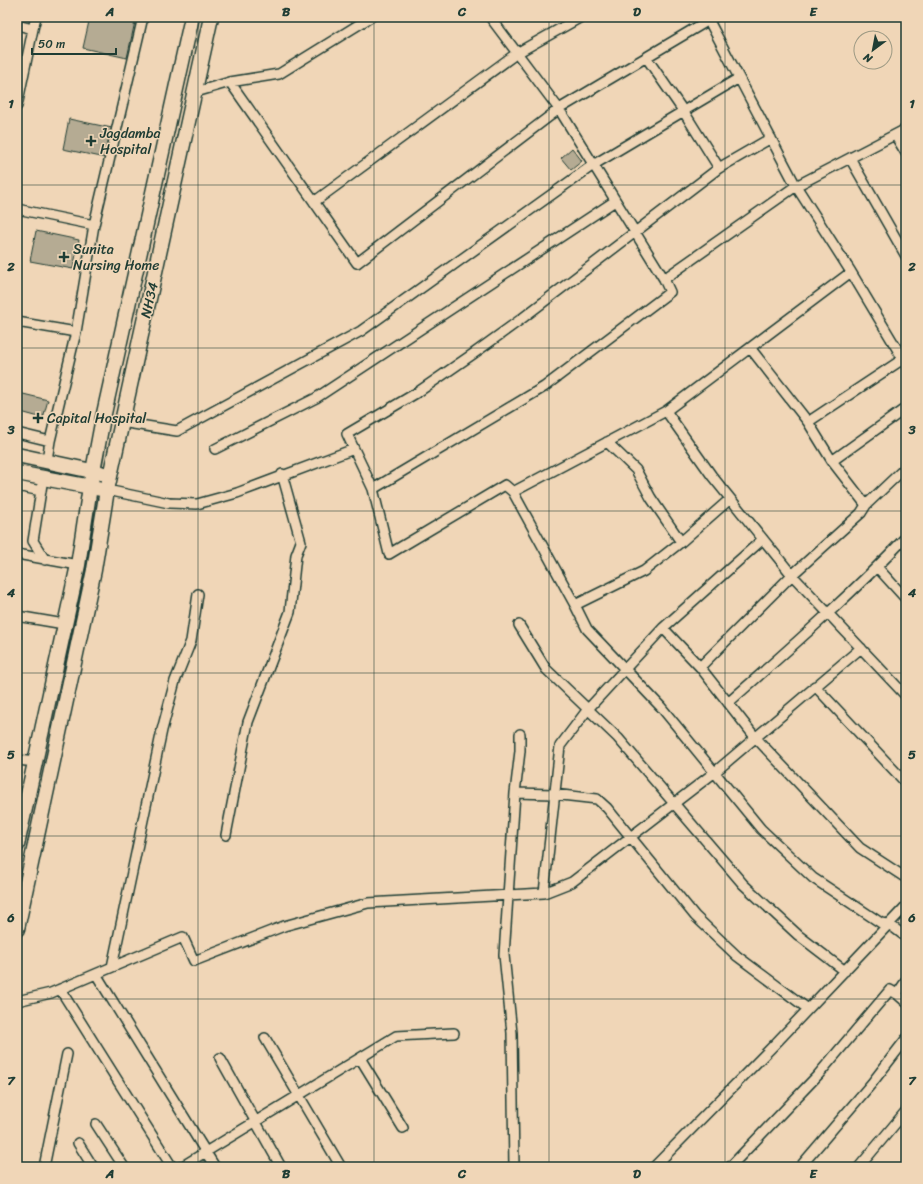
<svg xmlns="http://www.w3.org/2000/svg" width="923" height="1184" font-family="Sriracha,sans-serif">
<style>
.building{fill:#b5ab93;stroke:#1f3d34}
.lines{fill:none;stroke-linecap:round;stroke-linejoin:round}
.minor-casing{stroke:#1f3d34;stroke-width:12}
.primary-casing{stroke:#1f3d34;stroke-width:17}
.trunk-casing{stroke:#1f3d34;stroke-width:17}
.minor{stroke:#f0d6b7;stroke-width:9}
.primary{stroke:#f0d6b7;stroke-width:14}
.trunk{stroke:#f0d6b7;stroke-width:14}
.grid{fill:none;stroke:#1f3d34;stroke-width:1;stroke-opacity:0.55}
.poi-dot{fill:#1f3d34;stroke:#f0d6b7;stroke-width:1.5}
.labels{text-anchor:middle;stroke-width:3;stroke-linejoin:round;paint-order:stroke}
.poi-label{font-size:14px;fill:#1f3d34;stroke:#f0d6b7;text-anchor:start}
.street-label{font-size:14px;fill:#1f3d34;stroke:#f0d6b7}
.neatline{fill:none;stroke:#1f3d34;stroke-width:1.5}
.grid-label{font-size:13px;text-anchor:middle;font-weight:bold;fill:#1f3d34}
</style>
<rect width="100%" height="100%" fill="#f0d6b7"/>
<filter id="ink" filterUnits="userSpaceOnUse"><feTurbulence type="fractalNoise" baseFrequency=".025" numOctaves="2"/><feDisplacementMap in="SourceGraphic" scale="8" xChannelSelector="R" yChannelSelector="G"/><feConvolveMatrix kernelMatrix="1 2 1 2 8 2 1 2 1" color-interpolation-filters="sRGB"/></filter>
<g filter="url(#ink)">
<path class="building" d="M90 17H136L127 58 83 48Z
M69 119 112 128 106 158 63 149Z
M572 148 582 161 571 170 561 158Z
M36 231 79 240 73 269 30 261Z
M19 393 48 400 43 418 17 411Z
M17 1161 38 1165V1167H17Z"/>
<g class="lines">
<defs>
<path id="minor" d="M490 17 559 109 664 279 796 186 906 129
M707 17 796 186 851 272 906 364
M17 25 33 29 36 17
M646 57 684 112 719 168
M230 82 357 263 559 109 714 17
M196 92 230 82 279 74 371 17
M17 106 33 29
M895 135 906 153
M850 158 906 256
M314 202 517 53 581 17
M17 209 94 225
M17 322 76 332
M751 349 808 422 832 461 866 505
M666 411 712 476 792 575 906 696
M121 422 177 431 361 331 593 165 739 78
M808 422 903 359
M17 433 50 441 76 332 94 225 143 17
M607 442 636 470 651 498 681 542
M215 449 316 398 615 201
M354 449 347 434 418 392 473 354 520 320 719 168 771 138
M47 460 50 441
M832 461 906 408
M43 478 33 541 45 560
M17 486 41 491
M373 489 544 387 670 292 664 279
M107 490 169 503 197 504 237 493 354 449 373 489 389 554 505 485 513 492 575 605
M513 492 666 411 851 272
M730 499 681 542 644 571 575 605 587 629 661 707 761 829 813 878 881 923 889 924 906 937
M17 554 78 565
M877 567 906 599
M17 616 64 624
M519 625 546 669 618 738 743 884 798 935 845 971
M663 628 700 667 755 737 860 848 906 878
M700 667 792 575 861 513 866 505 906 467
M815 686 906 783
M728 703C789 649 850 596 906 537
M17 760 36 762
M515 793 553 794 597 799 607 808 695 916 737 956 808 1009
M226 835 248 722 290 612 296 555 301 542 282 474
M544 893 560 746 588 709 663 628 763 539
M112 967 162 730 175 681 191 641 198 594
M96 974 215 1167
M60 989 172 1167
M897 994 906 1002
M17 1001 51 993 183 937 194 961 284 926 368 903 544 893 572 882 715 772 861 648
M265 1038 341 1167
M220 1058 281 1167
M360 1058 403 1128
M96 1124 124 1167
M78 1143 93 1167
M44 1167 67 1054
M181 1167 396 1036 454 1033
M514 1167 512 1033 504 955 515 793 520 751V734
M654 1167 775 1044 906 906
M730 1167 818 1075 890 990 897 994 906 981
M800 1167 872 1083 906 1039
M859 1167 906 1111"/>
<path id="primary" d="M17 845 78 565 90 487
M17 929 94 570 107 490"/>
<path id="trunk" d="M17 455 101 473
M17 473 107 490 211 17
M90 487 103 418 192 17"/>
</defs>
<use href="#minor" class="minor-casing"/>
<use href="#primary" class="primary-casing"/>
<use href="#trunk" class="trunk-casing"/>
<use href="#minor" class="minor"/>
<use href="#primary" class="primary"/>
<use href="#trunk" class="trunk"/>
</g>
</g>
<path class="grid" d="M198 17V1167M374 17V1167M549 17V1167M725 17V1167M17 185H906M17 348H906M17 511H906M17 673H906M17 836H906M17 999H906"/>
<g class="poi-dot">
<path d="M89 135h4v4h4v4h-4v4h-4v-4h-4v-4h4z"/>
<path d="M62 251h4v4h4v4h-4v4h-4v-4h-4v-4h4z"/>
<path d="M36 412h4v4h4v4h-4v4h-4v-4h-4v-4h4z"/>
</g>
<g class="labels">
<g class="poi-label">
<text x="100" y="138">Jagdamba<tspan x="100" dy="16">Hospital</tspan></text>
<text x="73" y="254">Sunita<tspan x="73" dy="16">Nursing Home</tspan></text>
<text x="47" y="423">Capital Hospital</text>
</g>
<g class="street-label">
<text transform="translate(149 300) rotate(-77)" y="5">NH34</text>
</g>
</g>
<rect width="923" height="1184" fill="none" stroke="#f0d6b7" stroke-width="44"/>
<g transform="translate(873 50) rotate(212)"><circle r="19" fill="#f0d6b7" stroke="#9c9983"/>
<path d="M0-3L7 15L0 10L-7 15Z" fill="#1f3d34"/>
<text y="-6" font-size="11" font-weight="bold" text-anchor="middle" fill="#1f3d34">N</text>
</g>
<path d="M32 48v6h84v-6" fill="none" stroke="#1f3d34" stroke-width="2"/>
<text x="38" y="48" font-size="12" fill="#1f3d34" stroke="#f0d6b7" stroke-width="3" paint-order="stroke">50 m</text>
<rect x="22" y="22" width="879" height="1140" class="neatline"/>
<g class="grid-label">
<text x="110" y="16">A</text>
<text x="286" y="16">B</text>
<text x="462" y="16">C</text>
<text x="637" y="16">D</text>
<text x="813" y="16">E</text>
<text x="11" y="108">1</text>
<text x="912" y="108">1</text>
<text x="11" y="271">2</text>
<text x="912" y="271">2</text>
<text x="11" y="434">3</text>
<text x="912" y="434">3</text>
<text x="11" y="597">4</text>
<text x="912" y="597">4</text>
<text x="11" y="759">5</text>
<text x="912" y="759">5</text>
<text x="11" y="922">6</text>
<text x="912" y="922">6</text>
<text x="11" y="1085">7</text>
<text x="912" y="1085">7</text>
<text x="110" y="1178">A</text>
<text x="286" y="1178">B</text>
<text x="462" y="1178">C</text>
<text x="637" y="1178">D</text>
<text x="813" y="1178">E</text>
</g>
</svg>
